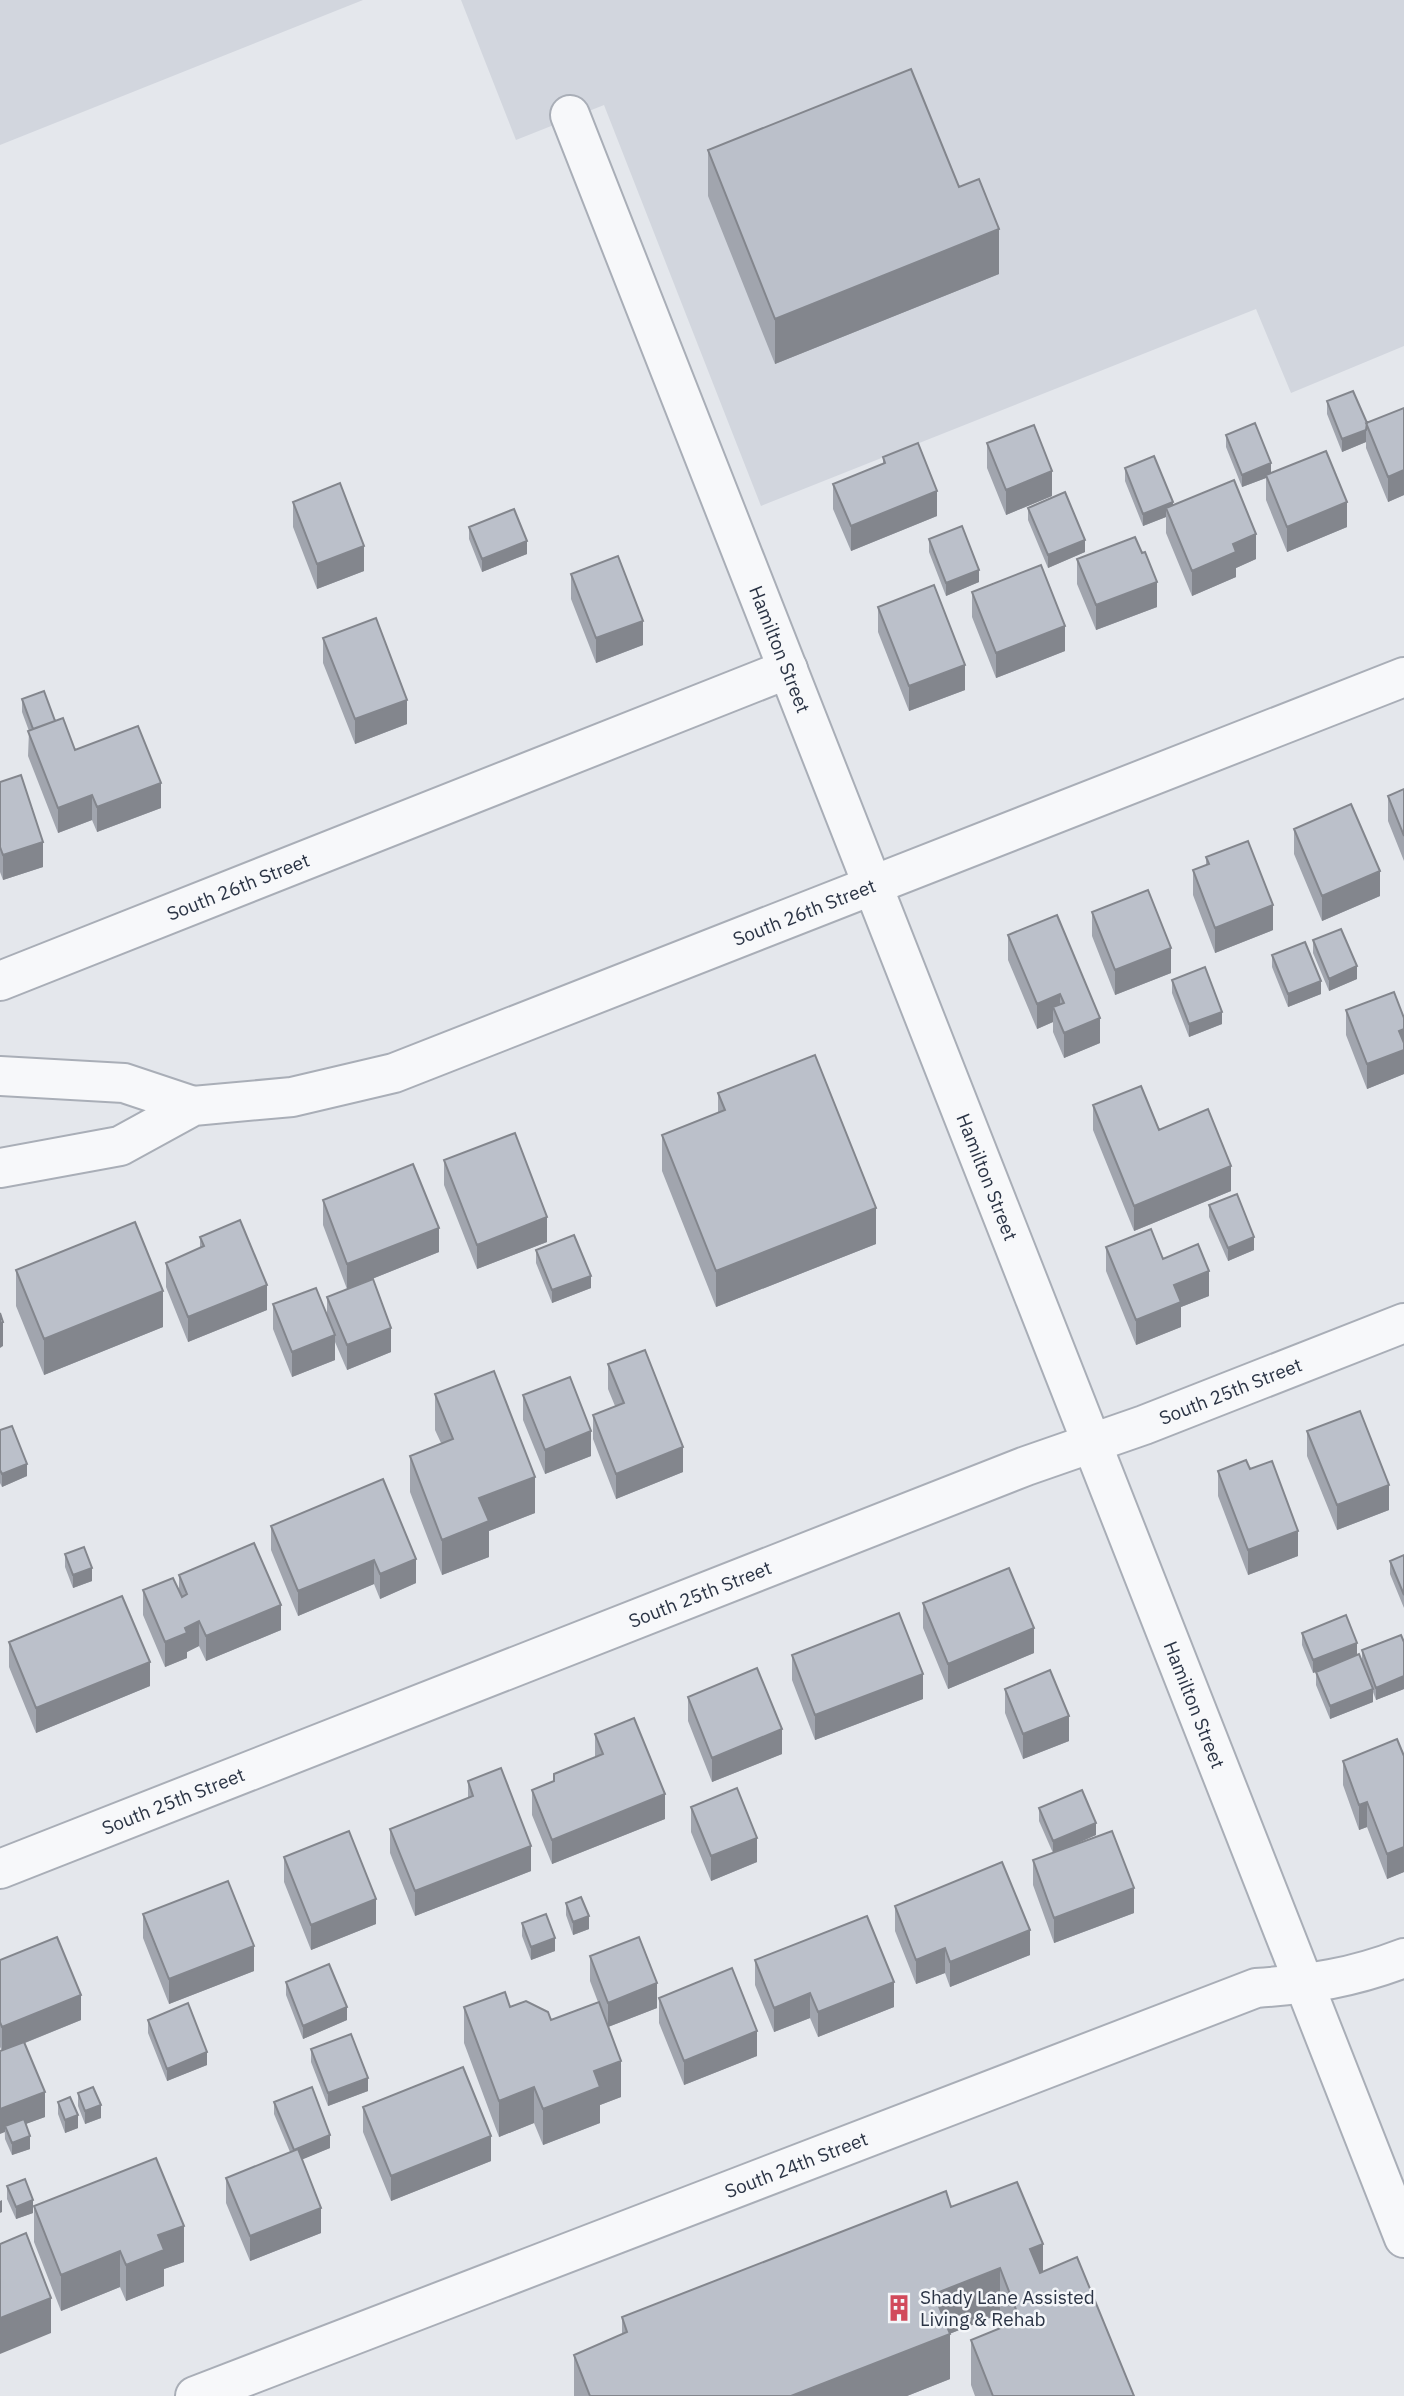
<svg xmlns="http://www.w3.org/2000/svg" width="1404" height="2396" font-family="'IBM Plex Sans',sans-serif">
<style>
.built{fill:#d2d6de}
.lines{fill:none;stroke-linecap:round;stroke-linejoin:round}
.minor-casing{stroke:#a9aeb7;stroke-width:42}
.minor{stroke:#f7f8fa;stroke-width:38}
.wall{fill:#a1a5ae}
.shaded-wall{fill:#83868d}
.building{fill:#bbc0ca;stroke:#83868d;stroke-width:2}
.labels{text-anchor:middle;stroke-width:5;stroke-linejoin:round;paint-order:stroke}
.street-label{font-size:19px;fill:#2b3445;stroke:#f4f6f9}
.poi-label{font-size:19px;fill:#2b3445;stroke:#f4f6f9;text-anchor:start}
</style>
<rect width="100%" height="100%" fill="#e4e7ec"/>
<path class="built" d="M0 0H363L0 145Z
M461 0H1404V346L1291 393 1256 309 761 506 604 105 516 140Z"/>
<g class="lines">
<defs>
<g id="minor">
<path id="s1" d="M570 115 1404 2238"/>
<path id="s2" d="M0 981 788 669"/>
<path d="M0 1076 124 1083 193 1106"/>
<path id="s3" d="M0 1168 120 1146 193 1106 292 1097 394 1073 1404 677"/>
<path id="s4" d="M0 1869 1026 1466 1144 1425 1404 1323"/>
<path id="s5" d="M195 2396 1256 1988C1311 1984 1352 1978 1404 1958"/>
</g>
</defs>
<use href="#minor" class="minor-casing"/>
<use href="#minor" class="minor"/>
</g>
<path class="wall" d="M708 150 959 187 999 274 775 364 708 196Z
M1327 401 1367 423 1404 408V495L1388 502 1366 448V442L1342 452 1327 414Z
M1226 435 1271 473 1347 527 1287 552 1266 500V478L1242 487 1226 447Z
M987 443 1052 496 1006 515 987 468Z
M883 457 937 516 851 551 833 509V484L883 464Z
M1125 468 1173 505 1256 559 1236 568V577L1192 596 1166 533V517L1143 526 1125 481Z
M293 502 364 571 317 589 293 527Z
M1028 508 1085 552 1048 568 1028 520Z
M469 527 527 554 482 572 469 539Z
M929 539 979 582 946 596 929 552Z
M1142 553 1157 607 1096 630 1077 584V559Z
M571 574 643 645 596 663 571 599Z
M972 592 1065 651 996 678 972 617Z
M878 607 965 690 909 711 878 632Z
M323 638 407 724 355 744 323 663Z
M22 699 55 721 75 750 161 808 97 832 92 820 58 833 28 756 29 731 22 712Z
M0 782 43 867 3 880 0 872Z
M1404 789V861L1388 821V796Z
M1294 829 1380 896 1322 921 1294 854Z
M1206 857 1273 930 1215 953 1193 895V870L1206 865Z
M1092 912 1171 973 1115 995 1092 936Z
M1057 915 1100 1043 1064 1058 1053 1032V1022L1037 1029 1008 960V935Z
M1313 940 1357 979 1329 991 1313 953Z
M1272 955 1321 994 1288 1007 1272 967Z
M1172 980 1222 1024 1189 1037 1172 993Z
M1346 1010 1404 1018V1074L1367 1089 1346 1035Z
M718 1093 876 1244 716 1307 662 1171V1135L718 1113Z
M1093 1105 1159 1130 1231 1191 1134 1231 1093 1130Z
M444 1160 547 1242 477 1269 444 1185Z
M323 1200 439 1252 347 1289 323 1225Z
M1209 1205 1254 1250 1228 1261 1209 1217Z
M200 1237 267 1310 188 1342 166 1287V1263L200 1248Z
M1106 1247 1163 1259 1209 1296 1181 1307V1327L1136 1345 1106 1271Z
M536 1250 591 1288 552 1303 536 1263Z
M16 1270 163 1327 44 1375 16 1306Z
M327 1297 391 1352 347 1370 335 1342V1360L292 1377 273 1329V1304L327 1315Z
M608 1364 683 1472 616 1499 593 1439V1415L615 1406 608 1389Z
M435 1394 535 1513 489 1531V1557L442 1575 410 1492V1456L441 1443 435 1430Z
M523 1395 591 1456 545 1474 523 1420Z
M0 1430 27 1476 2 1487 0 1483Z
M1307 1431 1389 1510 1337 1530 1307 1456Z
M1218 1471 1298 1556 1248 1575 1218 1496Z
M383 1479 416 1583 380 1599 374 1584 298 1616 271 1550V1526Z
M65 1554 92 1581 73 1588 65 1567Z
M1404 1555V1608L1390 1574V1561Z
M179 1575 281 1630 206 1661 199 1646 187 1652V1658L165 1667 143 1615V1590L179 1591Z
M923 1603 1034 1653 948 1689 923 1628Z
M1302 1633 1357 1655 1362 1661V1650L1404 1642V1689L1376 1700 1373 1692V1702L1330 1719 1316 1685V1672L1334 1664 1313 1673 1302 1645Z
M9 1642 150 1686 36 1733 9 1667Z
M792 1655 923 1699 815 1740 792 1680Z
M1005 1689 1069 1741 1023 1759 1005 1713Z
M688 1697 782 1754 712 1782 688 1721Z
M595 1734 665 1819 552 1864 532 1815V1790L554 1782 595 1758Z
M1404 1756V1872L1387 1879 1367 1827 1359 1830 1343 1785V1761Z
M468 1781 531 1871 415 1916 390 1853V1829L468 1798Z
M691 1807 757 1862 711 1881 691 1832Z
M1039 1808 1096 1835 1066 1848 1134 1913 1054 1943 1033 1885V1860L1053 1853 1039 1821Z
M284 1857 376 1924 311 1950 284 1882Z
M566 1903 589 1929 573 1935 566 1915Z
M895 1906 1030 1955 950 1987 945 1973 916 1984 895 1931Z
M143 1914 254 1971 169 2004 143 1938Z
M522 1923 555 1951 531 1960 522 1936Z
M590 1956 657 2008 608 2027 621 2097 600 2105V2123L543 2145 534 2123 499 2137 464 2043V2007H510L551 2020 598 2002 590 1981Z
M0 1960 81 2020 25 2043 45 2117 25 2124 30 2149 12 2155 5 2139 2 2051 0 2047Z
M755 1960 894 2007 818 2037 810 2018 774 2032 755 1985Z
M286 1982 347 2020 303 2039 286 1995Z
M659 1998 757 2056 684 2085 659 2023Z
M148 2020 207 2065 167 2081 148 2033Z
M311 2049 368 2091 328 2106 311 2062Z
M78 2093 101 2118 85 2124 78 2106Z
M58 2102 78 2128 65 2133 58 2114Z
M274 2102 330 2148 302 2159 321 2233 250 2261 226 2203V2178L290 2152 274 2114Z
M363 2107 491 2161 391 2201 363 2132Z
M7 2186 33 2213 16 2219 7 2199Z
M34 2206 184 2262 164 2269V2286L126 2301 120 2287 61 2311 34 2242Z
M951 2207 1043 2271 1134 2396H975L971 2385V2340L1005 2326 1000 2314 949 2334 950 2379 907 2396H574V2355L622 2334V2317Z"/>
<path class="shaded-wall" d="M999 229V274L775 364V319Z
M1366 430V442L1342 452V439Z
M1271 463V475H1266V478L1242 487V475Z
M1404 470V495L1388 502V477Z
M1052 471V496L1006 515V490Z
M937 491V516L851 551V526Z
M1173 502V514L1166 508V517L1143 526V514Z
M1347 502V527L1287 552V527Z
M1256 534V559L1236 568V577L1192 596V571L1233 544Z
M1085 540V552L1048 568V555Z
M527 541V554L482 572V559Z
M364 546V571L317 589V564Z
M979 570V582L946 596V583Z
M1157 582V607L1096 630V605Z
M643 621V645L596 663V638Z
M1065 626V651L996 678V653Z
M965 665V690L909 711V686Z
M407 700V724L355 744V719Z
M161 783V808L97 832V807Z
M92 795V820L58 833V808Z
M43 842V867L3 880V855Z
M1380 871V896L1322 921V896Z
M1273 905V930L1215 953V928Z
M1171 948V973L1115 995V970Z
M1357 966V979L1329 991V979Z
M1321 981V994L1288 1007V994Z
M1060 994V1019L1053 1007V1022L1037 1029V1004Z
M1222 1012V1024L1189 1037V1024Z
M1100 1018V1043L1064 1058V1033Z
M1404 1029V1074L1367 1089V1064L1399 1031Z
M1231 1166V1191L1134 1231V1206Z
M876 1208V1244L716 1307V1271Z
M547 1217V1242L477 1269V1245Z
M439 1228V1252L347 1289V1264Z
M1254 1237V1250L1228 1261V1248Z
M1209 1271V1296L1181 1307V1327L1136 1345V1320L1174 1285Z
M591 1276V1288L552 1303V1290Z
M267 1285V1310L188 1342V1317Z
M163 1291V1327L44 1375V1339Z
M3 1322V1346L0 1348V1323Z
M391 1328V1352L347 1370V1345Z
M335 1335V1360L292 1377V1352Z
M591 1431V1456L545 1474V1450Z
M683 1447V1472L616 1499V1474Z
M27 1464V1476L2 1487V1474Z
M535 1477V1513L489 1531V1557L442 1575V1540L479 1498Z
M1389 1485V1510L1337 1530V1505Z
M1298 1531V1556L1248 1575V1550Z
M416 1559V1583L380 1599V1574Z
M374 1560V1584L298 1616V1591Z
M92 1568V1581L73 1588V1575Z
M281 1605V1630L206 1661V1636Z
M199 1621V1646L187 1652V1658L165 1667V1642L185 1628Z
M1034 1628V1653L948 1689V1664Z
M1357 1643V1656L1313 1673V1660Z
M150 1662V1686L36 1733V1708Z
M923 1674V1699L815 1740V1715Z
M1404 1676V1689L1376 1700V1688Z
M1373 1689V1702L1330 1719V1706Z
M1069 1716V1741L1023 1759V1734Z
M782 1729V1754L712 1782V1758Z
M665 1794V1819L552 1864V1840Z
M1367 1802V1827L1359 1830V1805Z
M1096 1823V1835L1053 1854V1841Z
M757 1838V1862L711 1881V1856Z
M531 1846V1871L415 1916V1891Z
M1404 1847V1872L1387 1879V1854Z
M1134 1888V1913L1054 1943V1918Z
M376 1899V1924L311 1950V1925Z
M589 1916V1929L573 1935V1922Z
M1030 1930V1955L950 1987V1962Z
M555 1938V1951L531 1960V1947Z
M254 1946V1971L169 2004V1979Z
M945 1948V1973L916 1984V1960Z
M894 1982V2007L818 2037V2012Z
M657 1983V2008L608 2027V2003Z
M810 1993V2018L774 2032V2008Z
M81 1995V2020L2 2052V2027Z
M347 2007V2020L303 2039V2026Z
M757 2031V2056L684 2085V2061Z
M207 2052V2065L167 2081V2069Z
M621 2061V2097L600 2105V2123L543 2145V2109L594 2071Z
M368 2078V2091L328 2106V2093Z
M534 2087V2123L499 2137V2101Z
M45 2092V2117L7 2131 5 2126V2132L0 2134V2109Z
M101 2105V2118L85 2124V2111Z
M78 2115V2128L65 2133V2120Z
M330 2135V2148L294 2163V2150Z
M30 2136V2149L12 2155V2143Z
M491 2136V2161L391 2201V2176Z
M2 2200V2212L0 2213V2201Z
M33 2200V2213L16 2219V2207Z
M321 2208V2233L250 2261V2236Z
M184 2226V2262L164 2269V2286L126 2301V2265L158 2235Z
M1043 2244V2289L1030 2249Z
M120 2251V2287L61 2311V2275Z
M1000 2268V2314L934 2340V2294Z
M51 2298V2333L0 2354V2318Z
M950 2334V2379L907 2396H791Z"/>
<path class="building" d="M911 69 959 187 979 179 999 229 775 319 708 150Z
M1353 391 1367 423 1366 430 1342 439 1327 401Z
M1404 408V470L1388 477 1366 423Z
M1255 423 1271 463 1242 475 1226 435Z
M1034 425 1052 471 1006 490 987 443Z
M918 443 937 491 851 526 833 484 885 463 883 457Z
M1326 451 1347 502 1287 527 1266 475Z
M1154 456 1173 502 1143 514 1125 468Z
M1234 480 1256 534 1233 544 1236 552 1192 571 1166 508Z
M340 483 364 546 317 564 293 502Z
M1065 492 1085 540 1048 555 1028 508Z
M514 509 527 541 482 559 469 527Z
M962 526 979 570 946 583 929 539Z
M1135 537 1142 553 1145 552 1157 582 1096 605 1077 559Z
M618 556 643 621 596 638 571 574Z
M1041 565 1065 626 996 653 972 592Z
M934 585 965 665 909 686 878 607Z
M376 618 407 700 355 719 323 638Z
M44 691 55 721 33 729 22 699Z
M63 718 75 750 138 726 161 783 97 807 92 795 58 808 28 731Z
M21 775 43 842 3 855 0 847V782Z
M1404 789V836L1388 796Z
M1351 804 1380 871 1322 896 1294 829Z
M1248 841 1273 905 1215 928 1193 870 1209 864 1206 857Z
M1148 890 1171 948 1115 970 1092 912Z
M1057 915 1100 1018 1064 1033 1053 1007 1064 1003 1060 994 1037 1004 1008 935Z
M1341 929 1357 966 1329 979 1313 940Z
M1305 942 1321 981 1288 994 1272 955Z
M1205 967 1222 1012 1189 1024 1172 980Z
M1394 992 1404 1018V1029L1399 1031 1404 1043V1050L1367 1064 1346 1010Z
M815 1055 876 1208 716 1271 662 1135 725 1110 718 1093Z
M1141 1086 1159 1130 1208 1109 1231 1166 1134 1206 1093 1105Z
M515 1133 547 1217 477 1245 444 1160Z
M413 1164 439 1228 347 1264 323 1200Z
M1237 1194 1254 1237 1228 1248 1209 1205Z
M240 1220 267 1285 188 1317 166 1263 204 1246 200 1237Z
M135 1222 163 1291 44 1339 16 1270Z
M1151 1229 1163 1259 1198 1244 1209 1271 1174 1285 1181 1302 1136 1320 1106 1247Z
M574 1235 591 1276 552 1290 536 1250Z
M373 1279 391 1328 347 1345 327 1297Z
M316 1288 335 1335 292 1352 273 1304Z
M0 1313 3 1322 0 1323Z
M645 1350 683 1447 616 1474 593 1415 624 1403 608 1364Z
M494 1371 535 1477 479 1498 489 1521 442 1540 410 1456 453 1439 435 1394Z
M570 1377 591 1431 545 1450 523 1395Z
M1360 1411 1389 1485 1337 1505 1307 1431Z
M12 1426 27 1464 2 1474 0 1470V1430Z
M1246 1460 1250 1469 1272 1461 1298 1531 1248 1550 1218 1471Z
M383 1479 416 1559 380 1574 374 1560 298 1591 271 1526Z
M254 1543 281 1605 206 1636 199 1621 185 1628 187 1633 165 1642 143 1590 173 1578 182 1597 187 1594 179 1575Z
M84 1547 92 1568 73 1575 65 1554Z
M1404 1555V1595L1390 1561Z
M1009 1568 1034 1628 948 1664 923 1603Z
M122 1596 150 1662 36 1708 9 1642Z
M899 1613 923 1674 815 1715 792 1655Z
M1346 1615 1357 1643 1313 1660 1302 1633Z
M1401 1635 1404 1642V1676L1376 1688 1362 1650Z
M1359 1654 1373 1689 1330 1706 1316 1672Z
M757 1668 782 1729 712 1758 688 1697Z
M1050 1670 1069 1716 1023 1734 1005 1689Z
M634 1718 665 1794 552 1840 532 1790 554 1781V1774L603 1754 595 1734Z
M1397 1739 1404 1756V1847L1387 1854 1367 1802 1359 1805 1343 1761Z
M501 1768 531 1846 415 1891 390 1829 473 1796 468 1781Z
M737 1788 757 1838 711 1856 691 1807Z
M1082 1790 1096 1823 1053 1841 1039 1808Z
M349 1831 376 1899 311 1925 284 1857Z
M1112 1831 1134 1888 1054 1918 1033 1860Z
M1002 1862 1030 1930 950 1962 945 1948 916 1960 895 1906Z
M228 1881 254 1946 169 1979 143 1914Z
M581 1897 589 1916 573 1922 566 1903Z
M546 1914 555 1938 531 1947 522 1923Z
M867 1916 894 1982 818 2012 810 1993 774 2008 755 1960Z
M57 1937 81 1995 2 2027 0 2022V1960Z
M639 1937 657 1983 608 2003 590 1956Z
M329 1964 347 2007 303 2026 286 1982Z
M732 1968 757 2031 684 2061 659 1998Z
M505 1992 510 2007 526 2001 548 2012 551 2020 599 2002 621 2061 594 2071 600 2087 543 2109 534 2087 499 2101 464 2007Z
M188 2003 207 2052 167 2069 148 2020Z
M351 2034 368 2078 328 2093 311 2049Z
M24 2042 45 2092 0 2109V2051Z
M463 2067 491 2136 391 2176 363 2107Z
M93 2087 101 2105 85 2111 78 2093Z
M312 2087 330 2135 294 2150 274 2102Z
M70 2097 78 2115 65 2120 58 2102Z
M24 2119 30 2136 12 2143 5 2126Z
M298 2149 321 2208 250 2236 226 2178Z
M156 2158 184 2226 158 2235 164 2250 126 2265 120 2251 61 2275 34 2206Z
M25 2179 33 2200 16 2207 7 2186Z
M1017 2182 1043 2244 1030 2249 1040 2273 1077 2257 1134 2396H993L971 2340 1020 2320 1000 2268 934 2294 950 2334 791 2396H590L574 2355 627 2332 622 2317 946 2191 951 2207Z
M26 2233 51 2298 0 2318V2244Z"/>
<defs>
<symbol id="building-bare" viewBox="-9 -9 18 18"><path d="M-4-6H4V6H1V3H-1V6H-4ZM-2.5-4.3h1.7v1.8h-1.7ZM.8-4.3h1.7v1.8H.8ZM-2.5-1h1.7V.8h-1.7ZM.8-1h1.7V.8H.8Z" fill="#d1495b" stroke="#f4f6f9" stroke-width="2.5" paint-order="stroke"/></symbol>
</defs>
<g fill-rule="evenodd">
<use href="#building-bare" x="880" y="2289" width="38" height="38"/>
</g>
<g class="labels">
<g class="street-label">
<text dy="7" stroke="none"><textPath href="#s1" startOffset="574">Hamilton Street</textPath></text>
<text dy="7" stroke="none"><textPath href="#s2" startOffset="256">South 26th Street</textPath></text>
<text dy="7" stroke="none"><textPath href="#s3" startOffset="850">South 26th Street</textPath></text>
<text dy="7" stroke="none"><textPath href="#s1" startOffset="1141">Hamilton Street</textPath></text>
<text dy="7" stroke="none"><textPath href="#s4" startOffset="1320">South 25th Street</textPath></text>
<text dy="7" stroke="none"><textPath href="#s4" startOffset="752">South 25th Street</textPath></text>
<text dy="7" stroke="none"><textPath href="#s1" startOffset="1708">Hamilton Street</textPath></text>
<text dy="7" stroke="none"><textPath href="#s4" startOffset="186">South 25th Street</textPath></text>
<text dy="7" stroke="none"><textPath href="#s5" startOffset="644">South 24th Street</textPath></text>
</g>
<g class="poi-label">
<text x="920" y="2304">Shady Lane Assisted<tspan x="920" dy="22">Living &amp; Rehab</tspan></text>
</g>
</g>
</svg>
